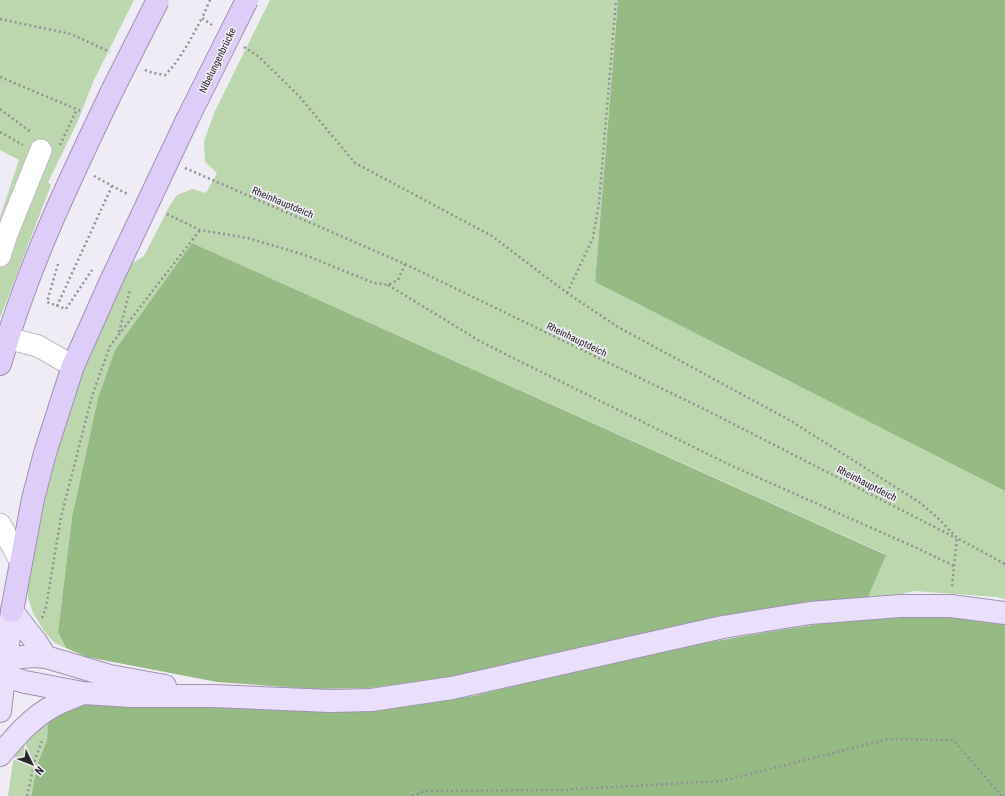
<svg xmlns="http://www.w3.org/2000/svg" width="1005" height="796" font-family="'Roboto Condensed',sans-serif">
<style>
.green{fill:#bcd7ae}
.forest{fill:#96ba83}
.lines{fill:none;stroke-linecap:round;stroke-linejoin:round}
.minor-casing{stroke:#c0bcc6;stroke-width:23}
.major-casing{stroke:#9f93b1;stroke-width:24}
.highway-casing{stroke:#9f93b1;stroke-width:24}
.path{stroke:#939097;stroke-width:2.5;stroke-dasharray:2 3;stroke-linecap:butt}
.minor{stroke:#fff;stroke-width:21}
.major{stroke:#ebe0fb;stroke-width:22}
.highway{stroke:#deccf9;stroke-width:22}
.highway-bridge-casing{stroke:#9f93b1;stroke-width:24;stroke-linecap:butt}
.highway-bridge{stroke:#deccf9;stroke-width:22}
.labels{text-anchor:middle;stroke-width:3.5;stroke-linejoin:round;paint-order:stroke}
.street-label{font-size:10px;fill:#29282b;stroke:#f0ecf6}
</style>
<rect width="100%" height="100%" fill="#f0ecf6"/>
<path class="green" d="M0 0H134L94 80 77 123 48 182 51 185 0 318V217L19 160 0 150Z
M270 0H618L595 282 1005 491V599L996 597 914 591 901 594 868 597 885 554 192 243 115 350 98 398 72 517 58 632 66 648 55 643 46 634 33 613 28 598V571L44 493 65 422 93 344 128 266 144 256 170 205 177 195 192 189 206 193 217 173 205 162 204 141 215 111Z
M48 717 47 740 38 761 31 796H8L13 762 19 747Z"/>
<path class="forest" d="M618 0H1005V491L595 282Z
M192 243 886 555 868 597 817 602 757 610 474 674 370 688 313 689 217 682 87 657 66 648 58 632 72 517 98 398 115 350Z
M931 616 979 620 1005 625V796H31L38 762 47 740 48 717 73 706 100 703 309 711H375L473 696 648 653 750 635 851 619Z"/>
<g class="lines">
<defs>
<path id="minor" d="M0 256 7 234 41 150
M7 338 38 346 73 366
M0 524 21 562"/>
<path id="major" d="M12 611 36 642 46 657
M0 659 34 656 46 657 110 676 165 686
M0 667 15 679 25 682 83 693 132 696H213L330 701 371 700 452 688 723 627 810 613 900 606H951L1005 613
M0 711 12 611
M0 755C16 736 32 717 55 705 64 700 74 697 83 693"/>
<path id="highway" d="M0 364C27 268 70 179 113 89
M12 611 33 499 45 453 73 366 110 283 187 120"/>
</defs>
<use href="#minor" class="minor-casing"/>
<use href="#major" class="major-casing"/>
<use href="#highway" class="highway-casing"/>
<path class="path" d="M210 0 202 18 212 25
M0 19 71 34 110 52
M244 47 258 56 299 96 355 163 492 236 567 293 618 327 791 421 919 502 938 518 957 538 1005 564
M145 70 153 73 165 75C181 59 191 38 202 18
M0 77 81 111
M0 109 32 133
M0 132 23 145
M60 145 77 109
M185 168 405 264 706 410 954 537
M94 176 129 195
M167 214 200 230 248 238 305 255 374 283 388 285 398 280 405 264
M58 264 47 302 66 309 92 270
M388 285 478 340 509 356 730 465 919 549 954 566
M567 293 593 238 599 203 616 0
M57 306 112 186
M119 332 130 290
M952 586 957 538
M42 618 46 607 61 517 92 396 110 346 200 230
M27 796 35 760 43 738
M412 796 425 791 559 790 722 781 889 739 953 740 1002 796"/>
<use href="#minor" class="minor"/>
<use href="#major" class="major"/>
<use href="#highway" class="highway"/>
<defs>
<path id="highway-bridge" d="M113 89 158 0
M187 120 247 0"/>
</defs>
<use href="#highway-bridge" class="highway-bridge-casing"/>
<use href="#highway-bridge" class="highway-bridge"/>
</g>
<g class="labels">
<g class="street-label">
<text transform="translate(217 60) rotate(-64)" y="4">Nibelungenbrücke</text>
<text transform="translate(283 202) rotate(23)" y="4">Rheinhauptdeich</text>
<text transform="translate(577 339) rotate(26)" y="4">Rheinhauptdeich</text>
<text transform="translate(867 483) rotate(27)" y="4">Rheinhauptdeich</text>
</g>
</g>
<g transform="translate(32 764) rotate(133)" stroke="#f0ecf6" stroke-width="3" paint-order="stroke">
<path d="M0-3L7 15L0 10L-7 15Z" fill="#29282b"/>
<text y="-6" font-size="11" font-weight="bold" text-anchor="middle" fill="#29282b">N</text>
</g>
</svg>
